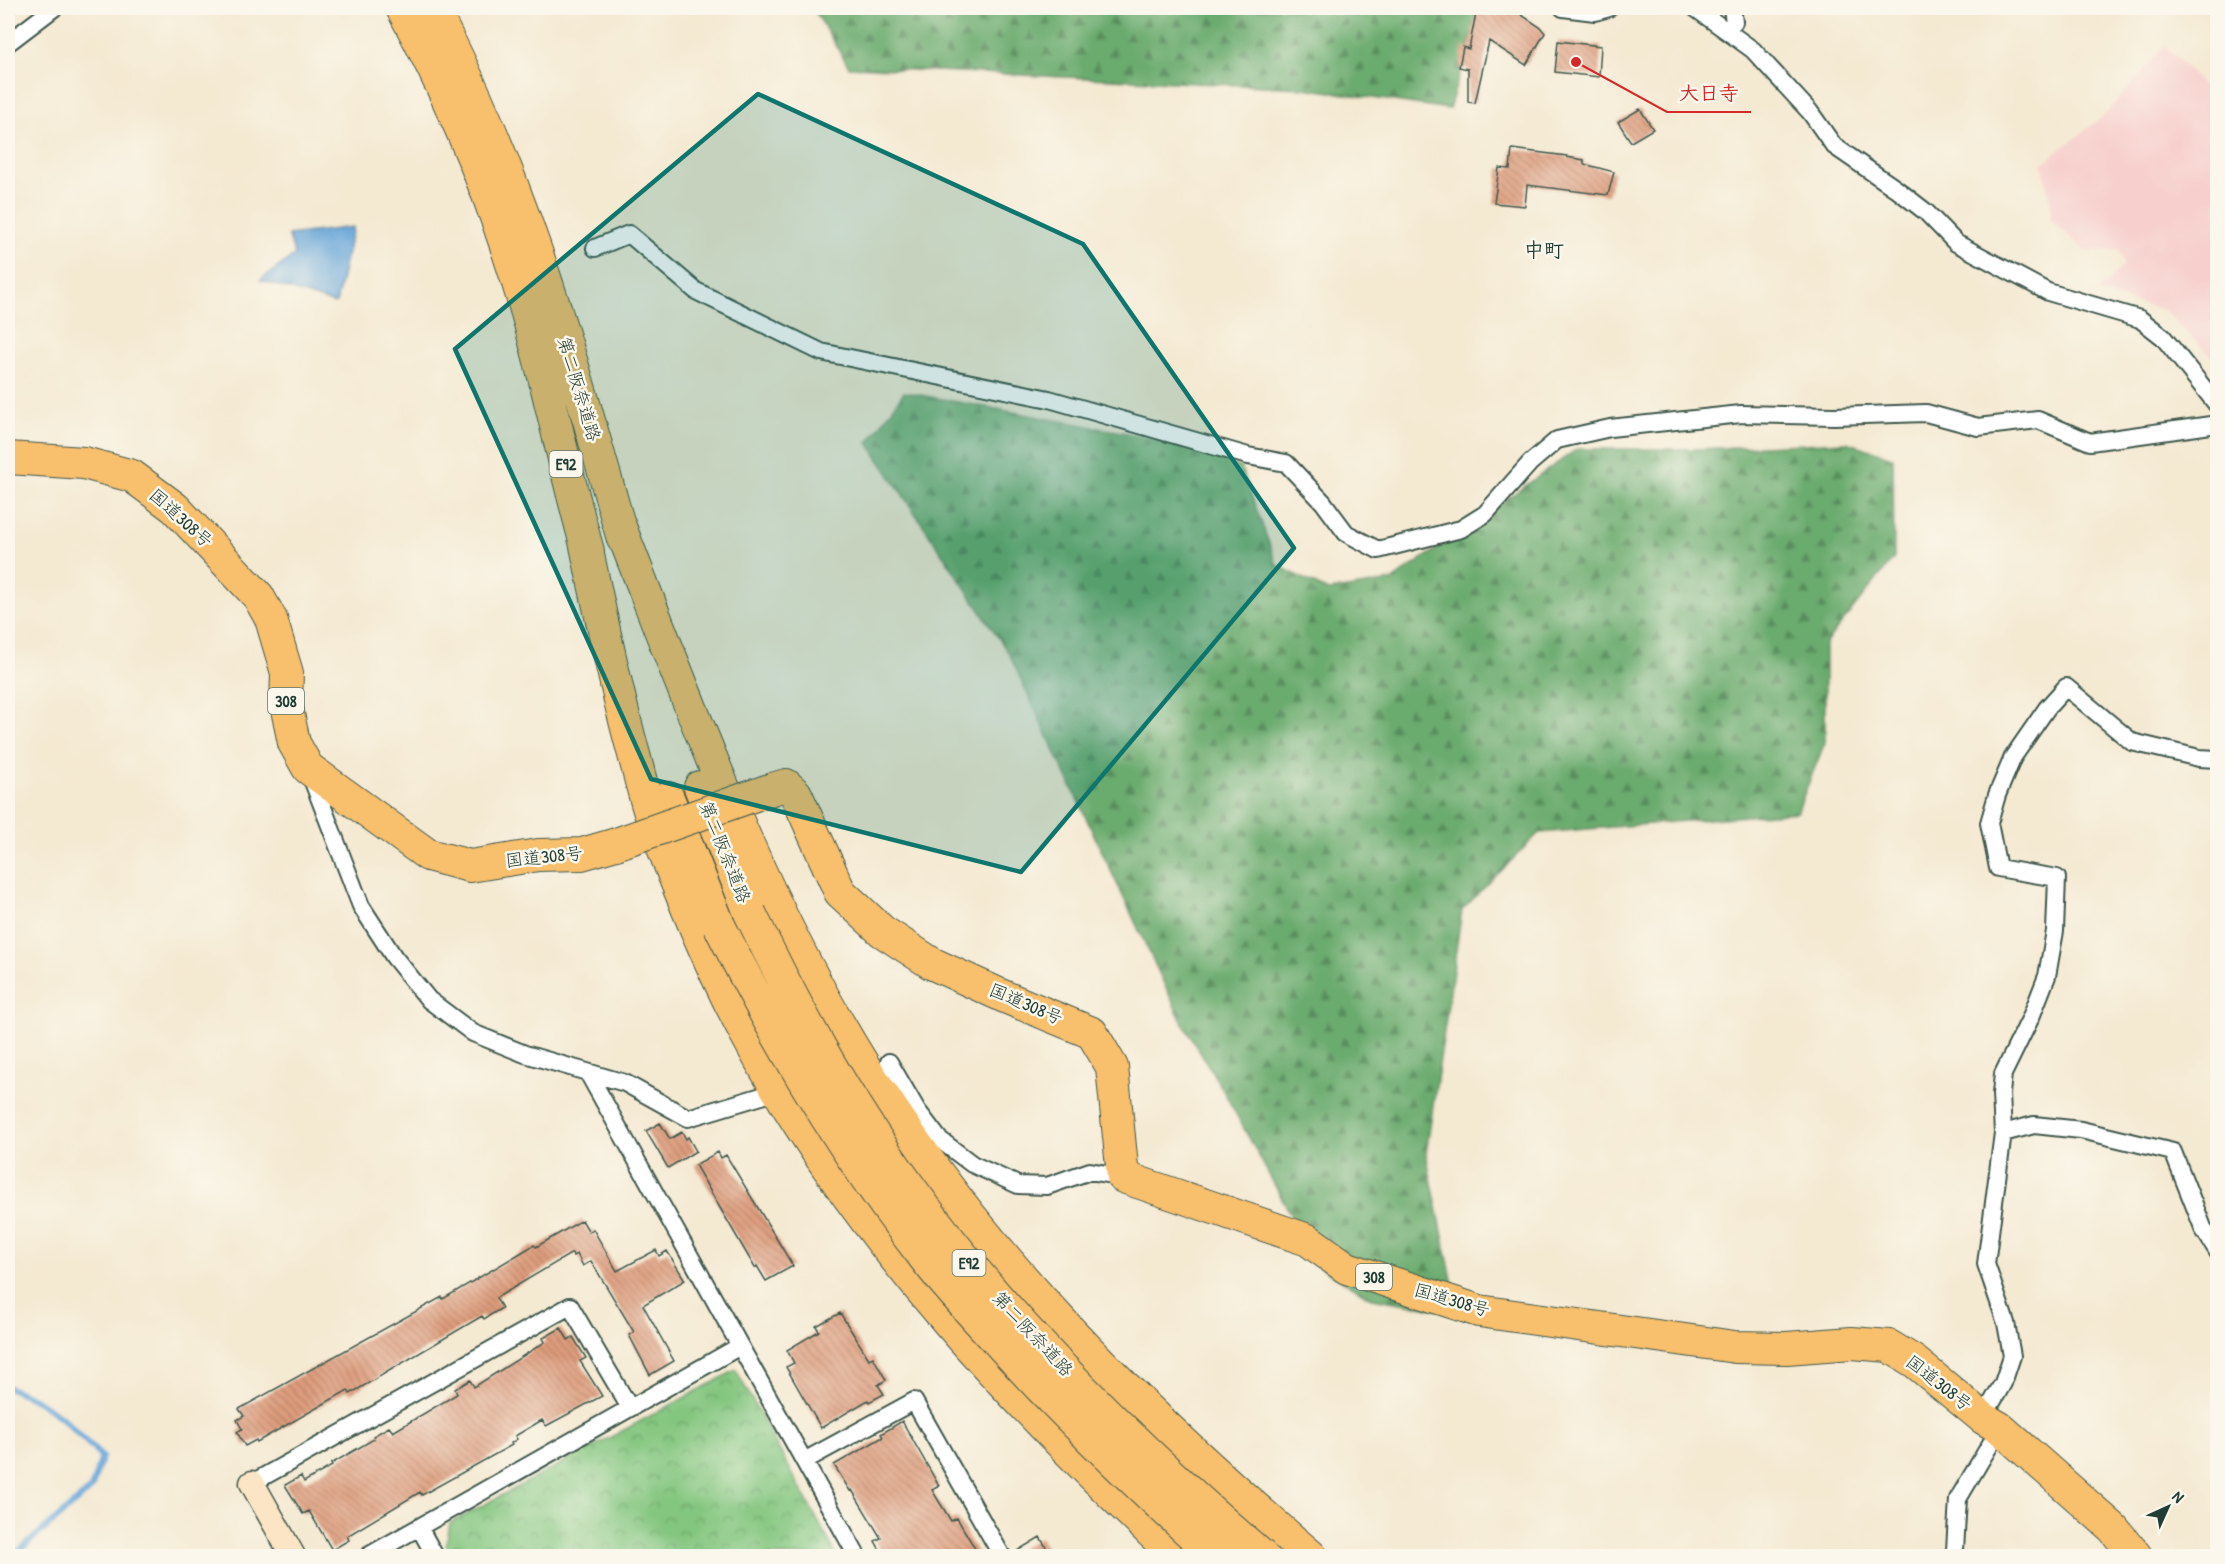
<svg xmlns="http://www.w3.org/2000/svg" width="2225" height="1564" font-family="'Patrick Hand','Klee One',sans-serif">
<style>
.built{fill:#f7d0cd}
.forest{fill:url(#forest-firs);stroke:#447451;stroke-width:1.5}
.park{fill:url(#park-crowns);stroke:#51825a;stroke-width:1.5}
.water{fill:#66a5d8;stroke:#427186;stroke-width:1.5}
.lines{fill:none;stroke-linecap:round;stroke-linejoin:round}
.stream{stroke:#66a5d8;stroke-width:6}
.building{fill:url(#building-back-hatch)}
.street-casing{stroke:#3f574c;stroke-width:20}
.secondary-casing{stroke:#3f574c;stroke-width:27}
.highway-casing{stroke:#3f574c;stroke-width:34}
.street{stroke:#fff;stroke-width:16}
.secondary{stroke:#fce5c4;stroke-width:24}
.highway{stroke:#f8bf6c;stroke-width:32}
.highway-bridge-casing{stroke:#3f574c;stroke-width:34;stroke-linecap:butt}
.highway-bridge{stroke:#f8bf6c;stroke-width:32}
.marked{fill:#0f766e;fill-opacity:0.2;stroke:#0f766e;stroke-width:4.5;stroke-linejoin:round}
.labels{text-anchor:middle;stroke-width:5;stroke-linejoin:round;paint-order:stroke}
.shield{fill:#fbf7ec;stroke:#61756b;stroke-width:1.5}
.shield-label{font-size:16px;font-weight:bold;fill:#1f3d34}
.street-label{font-size:18px;fill:#1f3d34;stroke:#fbf7ec}
.neighbourhood-label{font-size:20px;font-weight:bold;fill:#1f3d34;stroke:#fbf7ec}
.leader{fill:none;stroke:#d62828;stroke-width:2}
.callout-dot{fill:#d62828;stroke:#fbf7ec;stroke-width:2}
.callout-label{font-size:20px;text-anchor:middle;font-weight:bold;fill:#d62828;stroke:#fbf7ec;stroke-width:5;stroke-linejoin:round;paint-order:stroke}
</style>
<defs>
<pattern id="forest-firs" width="22" height="20" patternUnits="userSpaceOnUse" patternTransform="scale(1.5)"><rect width="22" height="20" fill="#6aab6e"/><path d="M5 1l3.5 6h-7zM16 11l3.5 6h-7z" fill="#578c5b"/></pattern>
<pattern id="park-crowns" width="20" height="18" patternUnits="userSpaceOnUse" patternTransform="scale(1.5)"><rect width="20" height="18" fill="#83c67f"/><path d="M2 6a3 3 0 1 1 6 0M12 15a3 3 0 1 1 6 0" fill="none" stroke="#6ba269"/></pattern>
<pattern id="building-back-hatch" width="6" height="6" patternUnits="userSpaceOnUse" patternTransform="scale(1.5)"><rect width="6" height="6" fill="#de9c7c"/><path d="M-1 5l2 2M0 0l6 6M5-1l2 2" fill="none" stroke="#b38066"/></pattern>
</defs>
<rect width="100%" height="100%" fill="#fbf7ec"/>
<filter id="ink" filterUnits="userSpaceOnUse"><feTurbulence type="fractalNoise" baseFrequency=".0167" numOctaves="2"/><feDisplacementMap in="SourceGraphic" scale="12" xChannelSelector="R" yChannelSelector="G"/><feConvolveMatrix kernelMatrix="1 2 1 2 8 2 1 2 1" color-interpolation-filters="sRGB"/></filter>
<filter id="wash" filterUnits="userSpaceOnUse"><feTurbulence type="fractalNoise" baseFrequency=".008" numOctaves="4" result="noise"/><feDisplacementMap in="SourceGraphic" scale="24" xChannelSelector="R" yChannelSelector="G"/><feGaussianBlur stdDeviation="1.35" result="paint"/><feColorMatrix in="noise" values="0 0 0 0 0 0 0 0 0 0 0 0 0 0 0 0 0 1.4 0 .05"/><feComposite in="paint" operator="in"/></filter>
<g filter="url(#wash)">
<rect width="100%" height="100%" fill="#f4e9d1"/>
<path class="built" d="M2165 45 2217 100V362L2165 311 2098 292 2124 264 2119 250 2085 251 2050 219 2052 211 2042 164 2106 114Z"/>
<path class="forest" d="M813 8H1480L1449 109 1303 88 849 67Z
M904 392 1149 437 1241 467 1277 565 1328 591 1391 581 1577 449H1699L1846 442 1893 457 1894 558 1825 644V742L1797 812 1539 833 1462 910 1426 1154 1459 1313 1372 1298 1319 1267 1224 1092 1182 1022 1008 652 868 443Z"/>
<path class="park" d="M736 1370 837 1556H452L446 1545 450 1523Z"/>
<path class="water" d="M353 227 336 304 260 280 295 255 288 235Z"/>
<g class="lines">
<path class="stream" d="M8 1387 36 1400 61 1417 102 1457 91 1489 13 1556"/>
</g>
<g id="blocks">
<path class="building" d="M1477 8H1517V12L1540 27 1545 33 1526 65 1489 41 1475 103 1468 102V69L1459 67 1463 47 1469 49Z
M1558 41 1601 46 1599 77 1555 72Z
M1640 109 1653 129 1631 142 1618 122Z
M1512 149 1567 156V157L1584 160V164L1614 172 1608 195 1527 185 1525 206 1494 203 1499 168 1510 169Z
M660 1123 670 1139 682 1132 686 1139 688 1137 696 1151 668 1168 646 1131Z
M718 1152 721 1158 726 1155 793 1266 766 1281 757 1266 755 1268 695 1165Z
M582 1220 589 1232 593 1229 617 1271 656 1250 659 1256 667 1251 685 1280 643 1305 674 1361 650 1375 629 1335 634 1332 591 1261 583 1266 577 1254 573 1256 572 1253 496 1298 502 1308 484 1319 482 1316 350 1394 348 1390 257 1442 256 1440 245 1446 237 1432 242 1429 237 1420 244 1416 239 1409 442 1297 443 1299 534 1245 536 1247Z
M840 1313 869 1359 873 1357 886 1380 878 1385 884 1394 869 1402 868 1400 821 1428 786 1367 794 1363 787 1350 819 1331 816 1326Z
M561 1328 568 1340 573 1337 586 1358 580 1361 602 1396 546 1426 542 1420 515 1436 517 1439 511 1443 512 1445 422 1495 420 1492 347 1536 349 1540 332 1550 309 1511 303 1514 285 1485 301 1476 304 1482 332 1466 331 1464 374 1439 373 1436 389 1427 393 1432 457 1394 455 1389 470 1380 474 1387 545 1342 543 1338Z
M902 1421 939 1486 932 1490 951 1521 957 1518 980 1557H884L875 1541 881 1538 852 1490 850 1491 834 1465 883 1437 881 1434Z
M1040 1537 1052 1557H1012V1554Z"/>
</g>
</g>
<g filter="url(#ink)">
<use href="#blocks" fill-opacity="0" stroke="#3f574c" stroke-width="1.5"/>
<g class="lines">
<defs>
<path id="street" d="M1563 8 1595 12 1609 8
M1695 8 1753 50 1810 112 1834 146 1895 188 1926 212 1956 243 2048 292 2140 319 2163 337 2218 406
M1732 8 1734 22
M8 43 54 8
M595 248 629 234 696 291 821 352 1049 399 1248 456 1286 463 1323 502 1346 533 1378 550 1461 529 1485 514 1530 463 1557 440 1610 428 1741 414 1834 416 1926 413 1978 427 2038 420 2090 442 2218 424
M310 774 361 906 394 957 429 1000 473 1033 525 1054 625 1083 688 1118 765 1095
M889 1062 917 1110 939 1139 972 1164 1018 1185 1047 1186 1090 1171 1123 1177
M588 1073 857 1556
M2003 1133 2034 1125 2081 1130 2173 1152 2204 1230 2218 1252
M1983 1418 2003 1383 2012 1356 2006 1323 1986 1264 2003 1133 2001 1094 2003 1074 2031 1017 2047 976 2055 931 2057 878 1998 868 1989 823 1997 795 2013 757 2047 708 2066 687 2132 742 2199 758 2218 759
M804 1461 914 1401 1002 1556
M252 1483 570 1306 630 1408
M419 1527 435 1556
M368 1556 740 1346
M1952 1556 1955 1550 1958 1499 2000 1428"/>
<path id="secondary" d="M252 1483 293 1556"/>
<path id="highway" d="M402 8C454 104 497 208 527 313 550 392 565 472 588 551
M432 8C522 174 571 358 623 539
M8 458 84 463 132 476 175 508 258 596 271 619 287 673 286 704 294 743 308 768 428 855 470 866 538 855 582 854 616 844
M617 519C690 705 759 899 866 1069 987 1262 1140 1410 1311 1556
M583 532C599 605 613 679 633 751 639 773 644 795 651 816 682 899 716 982 760 1060 868 1250 1018 1407 1176 1556
M700 787 750 913
M772 789 786 785 796 794 840 892 882 931 931 963 1005 997 1092 1033 1112 1067 1123 1177 1308 1240 1347 1268 1479 1311 1735 1347 1787 1348 1852 1343 1889 1346 1915 1362 1983 1418 2000 1428 2113 1528 2136 1556
M668 798 719 925"/>
</defs>
<use href="#street" class="street-casing"/>
<use href="#secondary" class="secondary-casing"/>
<use href="#highway" class="highway-casing"/>
<use href="#street" class="street"/>
<use href="#secondary" class="secondary"/>
<use href="#highway" class="highway"/>
<defs>
<path id="highway-bridge" d="M616 844 772 789
M750 913C796 1009 848 1103 912 1190 1008 1323 1138 1449 1262 1556
M719 925C778 1044 845 1156 927 1261 949 1289 974 1316 999 1343 1067 1418 1141 1489 1216 1556"/>
</defs>
<use href="#highway-bridge" class="highway-bridge-casing"/>
<use href="#highway-bridge" class="highway-bridge"/>
</g>
</g>
<path class="marked" d="M758 94 1083 244 1294 548 1021 872 651 779 455 349Z"/>
<g class="labels">
<g class="shield">
<rect x="549.5" y="451" width="33" height="26" rx="4.5"/>
<rect x="268" y="688" width="36" height="26" rx="4.5"/>
<rect x="952.5" y="1250" width="33" height="26" rx="4.5"/>
<rect x="1356" y="1264" width="36" height="26" rx="4.5"/>
</g>
<g class="shield-label">
<text x="566" y="470">E92</text>
<text x="286" y="707">308</text>
<text x="969" y="1269">E92</text>
<text x="1374" y="1283">308</text>
</g>
<g class="street-label">
<text transform="translate(579 389) rotate(73)" y="6">第二阪奈道路</text>
<text transform="translate(181 518) rotate(42)" y="6">国道308号</text>
<text transform="translate(725 852) rotate(68)" y="6">第二阪奈道路</text>
<text transform="translate(544 857) rotate(-6)" y="6">国道308号</text>
<text transform="translate(1026 1004) rotate(23)" y="6">国道308号</text>
<text transform="translate(1452 1300) rotate(16)" y="6">国道308号</text>
<text transform="translate(1033 1334) rotate(47)" y="6">第二阪奈道路</text>
<text transform="translate(1939 1383) rotate(38)" y="6">国道308号</text>
</g>
<g class="neighbourhood-label">
<text x="1544" y="257">中町</text>
</g>
</g>
<path class="leader" d="M1576 62L1667 112H1751"/>
<circle class="callout-dot" cx="1576" cy="62" r="6"/>
<g class="callout-label">
<text x="1709" y="100">大日寺</text>
</g>
<rect width="2225" height="1564" fill="none" stroke="#fbf7ec" stroke-width="30"/>
<g transform="translate(2168 1507) rotate(45)" stroke="#fbf7ec" stroke-width="4.5" paint-order="stroke">
<path d="M0-4.5L10 22L0 15L-10 22Z" fill="#1f3d34"/>
<text y="-9" font-size="16" font-weight="bold" text-anchor="middle" fill="#1f3d34">N</text>
</g>
</svg>
